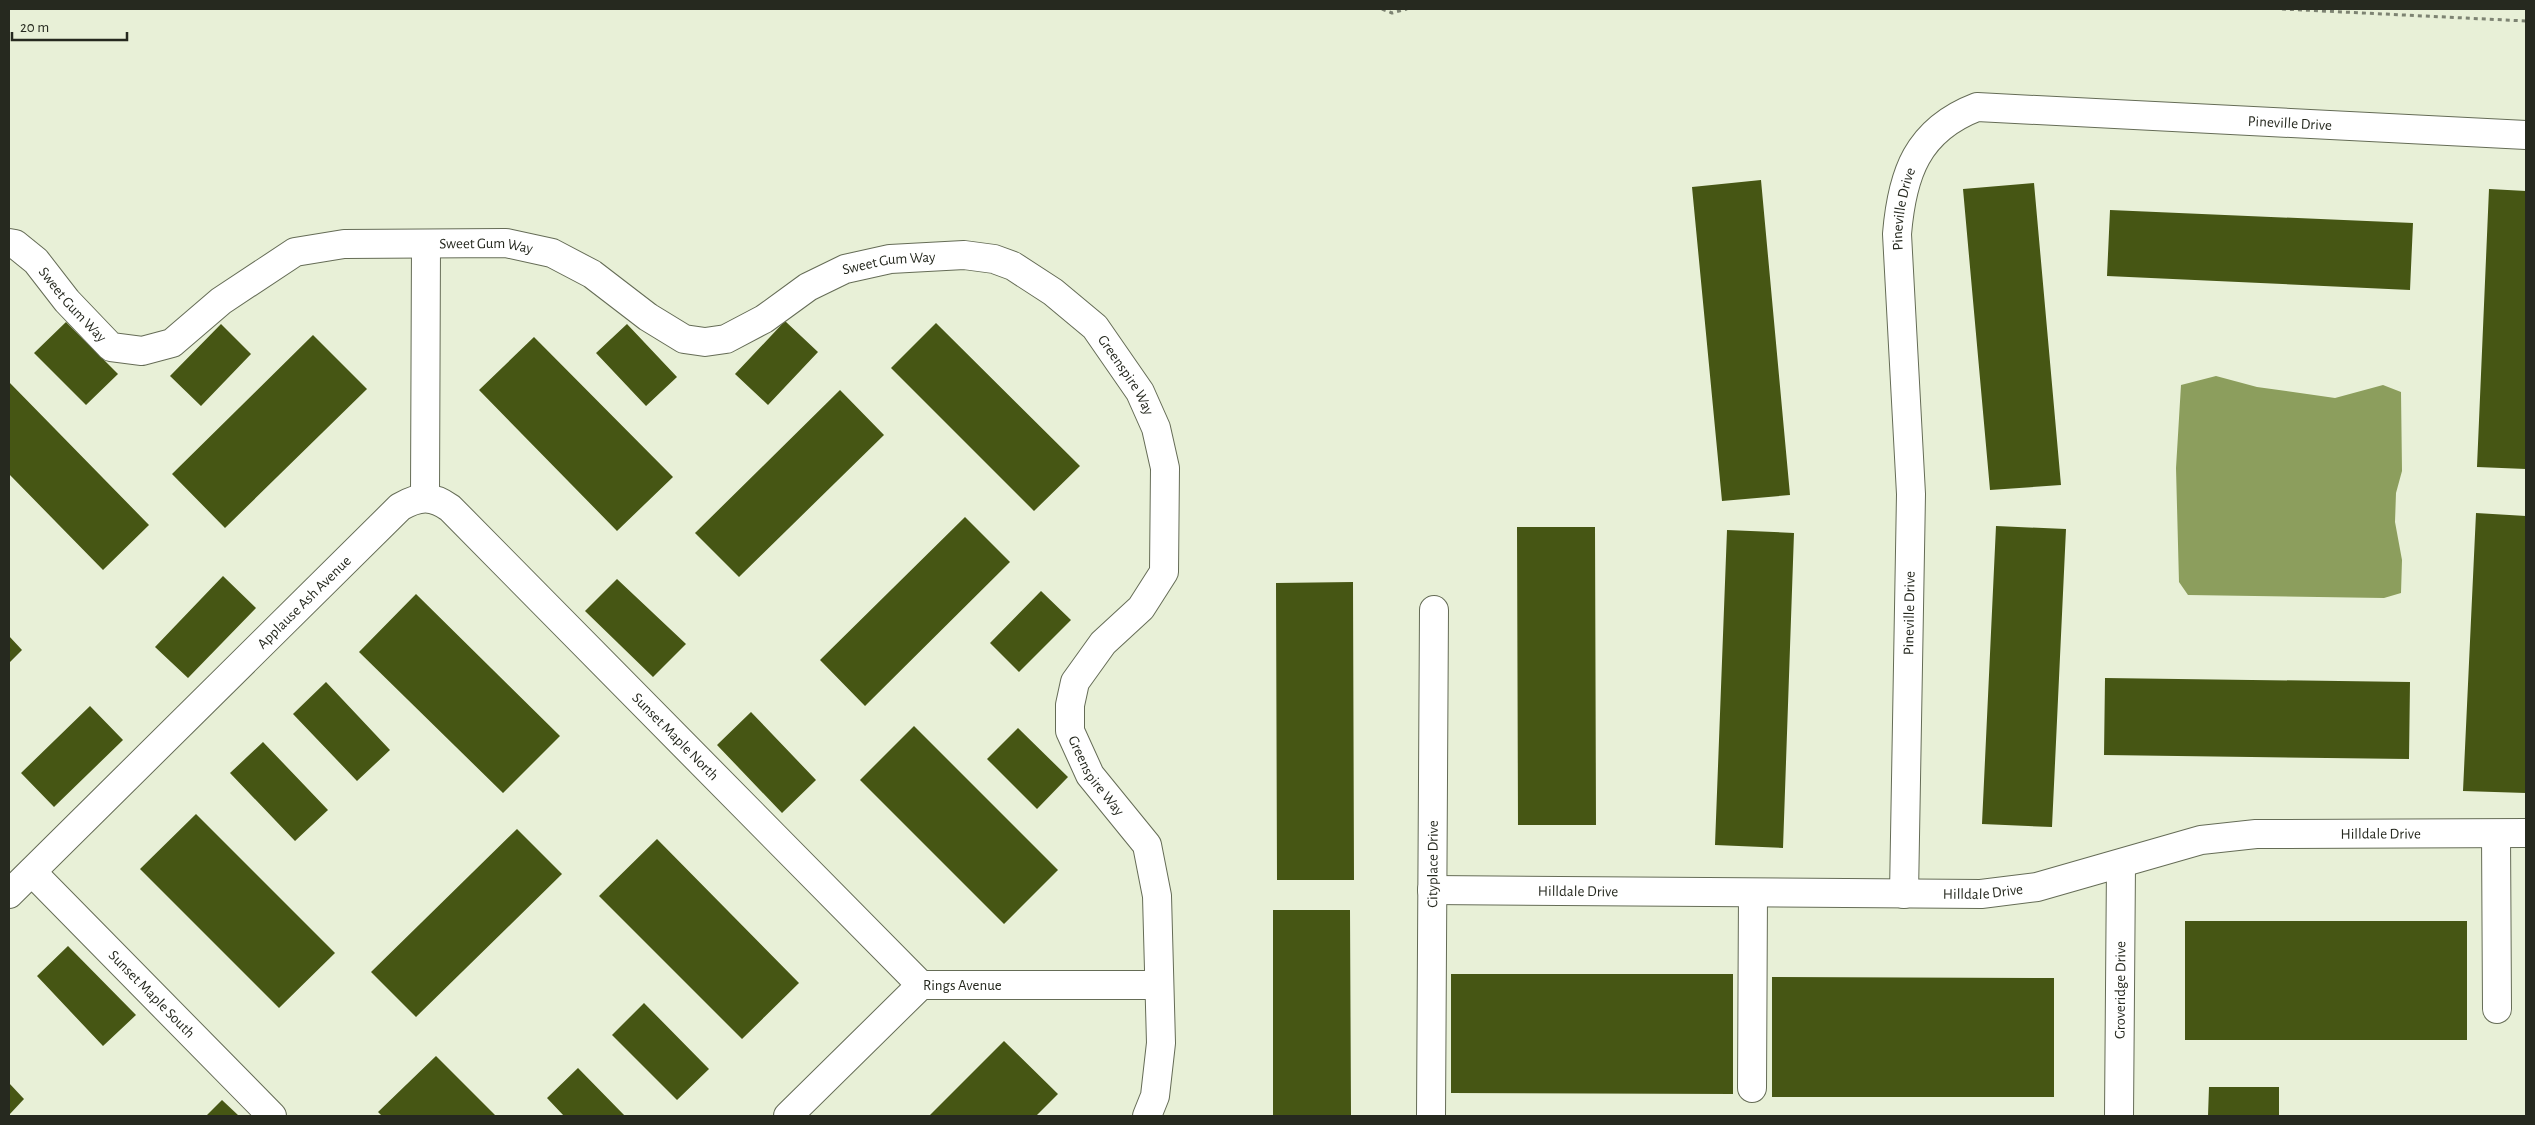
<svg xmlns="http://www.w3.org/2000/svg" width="2535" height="1125" font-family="'Alegreya Sans',sans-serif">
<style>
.water{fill:#8c9e5d}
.building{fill:#465614}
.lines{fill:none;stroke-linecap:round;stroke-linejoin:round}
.minor-casing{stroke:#656c56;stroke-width:30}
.path{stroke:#7d8372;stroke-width:3;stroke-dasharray:4 4;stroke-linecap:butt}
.minor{stroke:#fff;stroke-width:28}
.labels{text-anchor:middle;stroke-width:5;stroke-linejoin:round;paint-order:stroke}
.street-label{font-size:15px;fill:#26291f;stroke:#e8f0d7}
</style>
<rect width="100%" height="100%" fill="#e8f0d7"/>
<path class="water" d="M2216 376 2257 387 2335 398 2383 385 2401 392 2402 471 2396 493 2395 522 2402 560 2401 593 2384 598 2188 595 2179 582 2176 468 2181 385Z"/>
<path class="building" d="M1761 180 1790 495 1722 501 1692 187Z
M2034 183 2061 485 1990 490 1963 189Z
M2489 189 2526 191V469L2477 467Z
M2110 210 2413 223 2410 290 2107 276Z
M785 321 818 352 768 405 735 374Z
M66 322 118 374 86 405 34 353Z
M936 323 1080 466 1034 511 891 368Z
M221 324 251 354 201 406 170 376Z
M627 324 677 377 646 406 596 353Z
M313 335 367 389 225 528 172 474Z
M534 337 673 477 617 531 479 390Z
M9 382 149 525 103 570 9 474Z
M840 390 884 435 739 577 695 533Z
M2476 513 2526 516V793L2463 791Z
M965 517 1010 562 865 706 820 660Z
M1996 526 2066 529 2052 827 1982 824Z
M1517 527H1595L1596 825H1518Z
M1727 530 1794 533 1783 848 1715 845Z
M223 576 256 608 188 678 155 647Z
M617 579 686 644 653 677 585 611Z
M1353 582 1354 880H1277L1276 583Z
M1041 591 1071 620 1019 672 990 643Z
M416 594 560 736 503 793 359 652Z
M9 636 22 650 9 663Z
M2105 678 2410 682 2409 759 2104 755Z
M326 682 390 750 357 781 293 714Z
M90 706 123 740 54 807 21 773Z
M751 712 816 780 782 813 717 745Z
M914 726 1058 870 1004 924 860 780Z
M1018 728 1068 777 1037 809 987 759Z
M263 742 328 810 295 841 230 773Z
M196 814 335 953 279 1008 140 869Z
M517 829 562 874 416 1017 371 972Z
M657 839 799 983 742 1039 599 896Z
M1273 910H1350L1351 1116H1273Z
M2185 921H2467V1040H2185Z
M68 946 136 1015 103 1046 37 976Z
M1451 974H1733V1094L1451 1093Z
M1772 977 2054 978V1097H1772Z
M644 1003 709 1069 677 1100 612 1035Z
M1004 1041 1058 1094 1036 1116H929Z
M436 1056 496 1116H382L378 1112Z
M578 1068 625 1116H564L547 1098Z
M9 1083 24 1099 9 1115Z
M2209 1087H2279V1116H2208Z
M222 1100 239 1116H206Z"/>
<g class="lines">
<defs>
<g id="minor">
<path id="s1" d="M9 243 15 244 36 261 67 301 111 347 142 351 172 343 221 301 295 252 344 244 506 243 552 253 592 274 648 317 684 339 705 342 726 339 764 319 808 287 845 269 890 259 964 255 994 259 1013 266 1053 292 1095 327 1140 392 1156 428 1165 468 1164 572 1141 608 1103 643 1075 682 1070 705V731L1090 775 1147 845 1157 896 1161 1043 1155 1096 1147 1116"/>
<path d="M425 497 426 244"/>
<path d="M2496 834 2497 1009"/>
<path id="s2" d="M32 872 272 1116"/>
<path id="s3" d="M1432 890 1981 894 2037 887 2201 840 2256 834 2526 833"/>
<path id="s4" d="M9 894 400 507C419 496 432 495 450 508L921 985"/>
<path id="s5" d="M1904 894 1911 494 1897 234C1902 174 1917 130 1977 107L2526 135"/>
<path d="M1752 1088 1753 893"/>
<path id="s6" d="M788 1116 921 985H1158"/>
<path id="s7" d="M1431 1116 1434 610"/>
<path id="s8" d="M2119 1116 2121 864"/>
</g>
</defs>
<use href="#minor" class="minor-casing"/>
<path class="path" d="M1382 9 1392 13 1407 9
M2282 9 2526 21"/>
<use href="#minor" class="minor"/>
</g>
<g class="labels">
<g class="street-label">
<text dy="5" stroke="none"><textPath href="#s5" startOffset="1134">Pineville Drive</textPath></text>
<text dy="5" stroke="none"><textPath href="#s5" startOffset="686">Pineville Drive</textPath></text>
<text dy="5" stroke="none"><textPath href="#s1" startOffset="555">Sweet Gum Way</textPath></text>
<text dy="5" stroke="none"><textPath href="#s1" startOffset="1005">Sweet Gum Way</textPath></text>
<text dy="5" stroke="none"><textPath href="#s1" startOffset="90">Sweet Gum Way</textPath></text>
<text dy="5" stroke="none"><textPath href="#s1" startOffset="1291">Greenspire Way</textPath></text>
<text dy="5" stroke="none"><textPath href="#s4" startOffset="415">Applause Ash Avenue</textPath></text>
<text dy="5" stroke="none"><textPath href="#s5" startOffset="281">Pineville Drive</textPath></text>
<text dy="5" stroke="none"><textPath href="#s4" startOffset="925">Sunset Maple North</textPath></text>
<text dy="5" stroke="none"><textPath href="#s1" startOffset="1741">Greenspire Way</textPath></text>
<text dy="5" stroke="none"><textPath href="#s3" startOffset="956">Hilldale Drive</textPath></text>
<text dy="5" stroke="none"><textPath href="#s7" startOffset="252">Cityplace Drive</textPath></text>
<text dy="5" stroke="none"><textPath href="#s3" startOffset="146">Hilldale Drive</textPath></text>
<text dy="5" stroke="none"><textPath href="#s3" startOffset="551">Hilldale Drive</textPath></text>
<text dy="5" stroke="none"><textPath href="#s6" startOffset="228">Rings Avenue</textPath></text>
<text dy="5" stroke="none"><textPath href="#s8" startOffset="126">Groveridge Drive</textPath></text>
<text dy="5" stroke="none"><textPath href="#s2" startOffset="171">Sunset Maple South</textPath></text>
</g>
</g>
<rect width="2535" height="1125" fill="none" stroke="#26291f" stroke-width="20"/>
<path d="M12 32v8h115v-8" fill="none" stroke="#26291f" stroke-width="2.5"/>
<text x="20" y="32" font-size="15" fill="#26291f" stroke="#e8f0d7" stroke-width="4" paint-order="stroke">20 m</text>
</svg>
